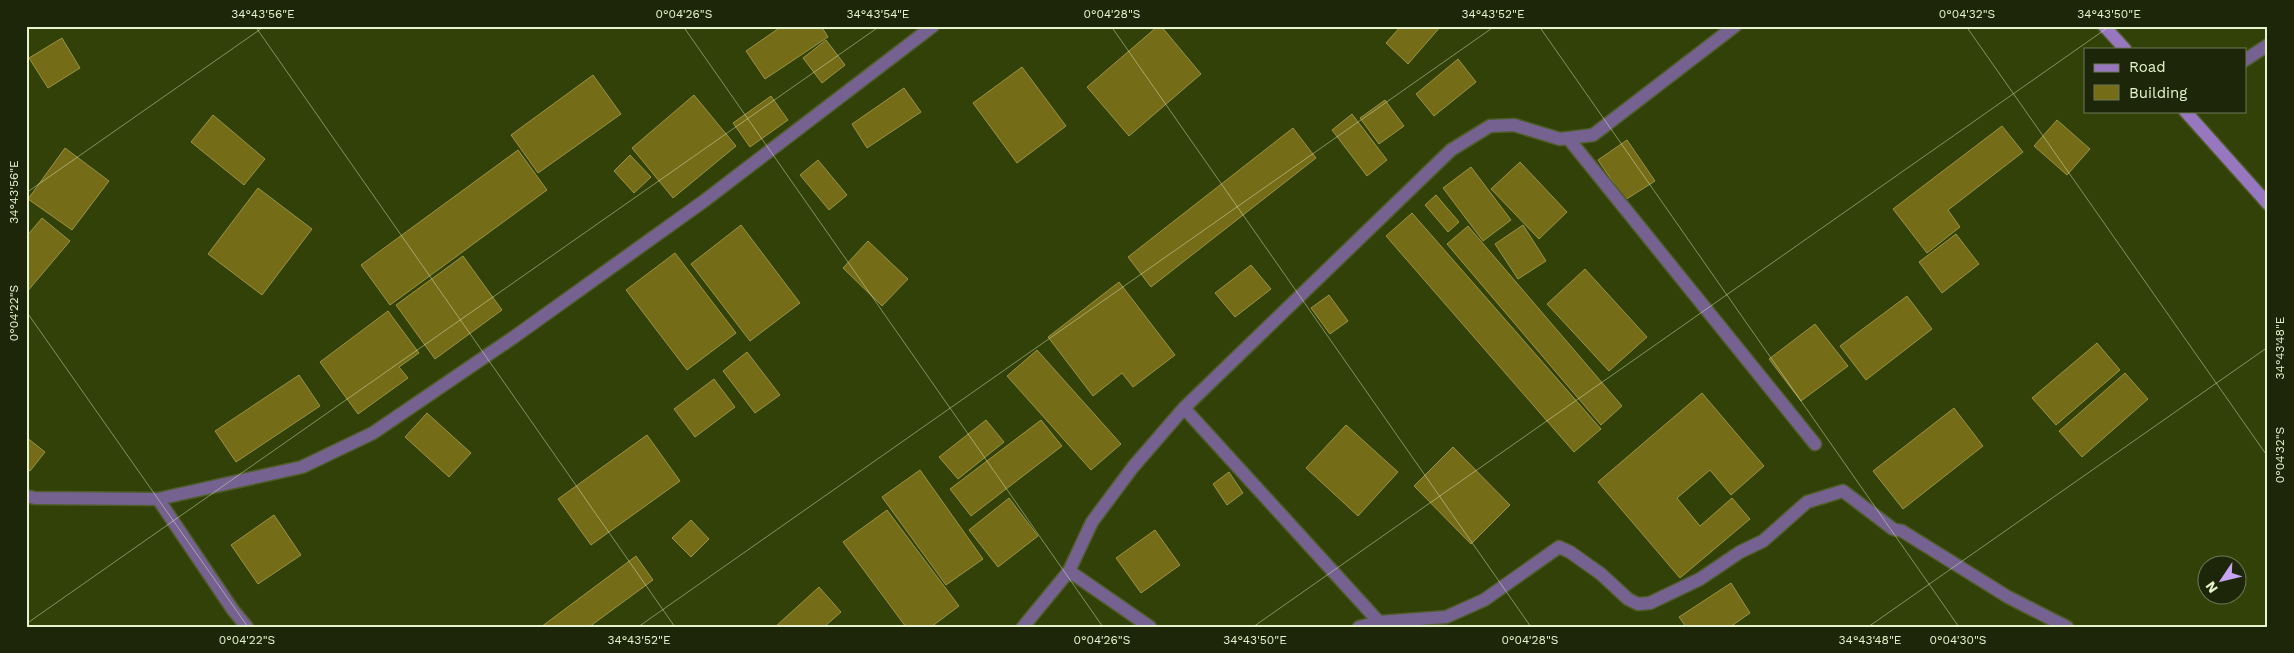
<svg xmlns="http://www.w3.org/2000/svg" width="2294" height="653" font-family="'Work Sans',sans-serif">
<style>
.building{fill:#746c16;stroke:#9b9345}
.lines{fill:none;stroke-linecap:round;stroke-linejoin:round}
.minor-casing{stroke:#4f5d28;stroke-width:15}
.secondary-casing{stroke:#4f5d28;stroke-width:15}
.minor{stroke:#766290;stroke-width:12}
.secondary{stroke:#9777bf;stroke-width:12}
.ticks{fill:none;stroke:#e6f3ce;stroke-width:1;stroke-opacity:0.45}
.neatline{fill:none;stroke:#e6f3ce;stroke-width:2}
.ticks-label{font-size:12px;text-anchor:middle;fill:#e6f3ce}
</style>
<rect width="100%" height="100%" fill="#324108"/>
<path class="building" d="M782 26H821L828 37 765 79 746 51Z
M1158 26H1161L1201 74 1129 136 1087 87Z
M1401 26H1441L1408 64 1386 43Z
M62 38 80 68 48 88 29 58Z
M826 40 845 65 822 83 803 58Z
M1458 59 1476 82 1434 116 1416 94Z
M1022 67 1066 126 1017 163 973 103Z
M593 75 621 114 538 173 511 135Z
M904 88 921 112 867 148 852 124Z
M694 95 736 146 673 198 632 148Z
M771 96 788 120 750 147 733 123Z
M1385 100 1404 126 1379 144 1360 118Z
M1352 114 1387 160 1367 176 1332 130Z
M213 115 265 159 244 185 191 142Z
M2057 120 2090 149 2067 175 2034 146Z
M2002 126 2023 152 1948 210 1960 227 1927 253 1893 209Z
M1293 128 1316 158 1151 287 1128 257Z
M1627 140 1655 181 1625 200 1598 160Z
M65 148 109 181 72 230 28 199Z
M518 150 547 190 390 305 361 265Z
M630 155 651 177 634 193 614 171Z
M818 160 847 195 829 210 800 175Z
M1520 162 1567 212 1539 239 1491 189Z
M1471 167 1511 220 1483 241 1443 188Z
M258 188 312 229 262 295 208 254Z
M1436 195 1459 222 1448 232 1425 205Z
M1412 213 1601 429 1574 452 1386 236Z
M42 218 70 241 26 293V237Z
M741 225 800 303 750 341 691 264Z
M1523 225 1546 261 1518 279 1495 244Z
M1468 226 1622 406 1601 425 1447 244Z
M1956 234 1979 264 1942 293 1919 262Z
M868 241 908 279 882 306 843 268Z
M675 253 736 333 687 370 626 290Z
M463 256 502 310 435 359 396 305Z
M1251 265 1271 289 1235 317 1215 293Z
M1585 269 1647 337 1609 371 1547 304Z
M1119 282 1175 355 1133 387 1122 373 1093 396 1048 337Z
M1329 295 1348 321 1330 334 1311 308Z
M1907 296 1932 329 1866 380 1840 346Z
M388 311 419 353 399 367 408 378 358 414 320 362Z
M1815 324 1848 366 1801 401 1769 359Z
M2097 343 2120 370 2056 425 2032 398Z
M1037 350 1121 444 1091 470 1007 376Z
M747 352 780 395 755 413 723 371Z
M2125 373 2148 399 2082 457 2059 431Z
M299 375 320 406 236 462 215 431Z
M714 379 735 407 695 437 674 409Z
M1702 393 1764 466 1731 495 1710 470 1677 498 1700 526 1732 498 1750 519 1680 578 1598 482Z
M1954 408 1983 446 1903 509 1873 471Z
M427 413 471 453 449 477 405 437Z
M986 420 1004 442 958 479 939 457Z
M1041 420 1062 446 971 516 950 489Z
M1346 425 1398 472 1358 516 1306 468Z
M647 435 680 481 591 545 558 499Z
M26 437 45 452 30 471 26 468Z
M1453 447 1510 505 1471 544 1414 486Z
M920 470 983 559 946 585 882 497Z
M1229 472 1243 493 1227 505 1213 484Z
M1009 498 1038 536 998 567 969 530Z
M887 510 959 606 931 627H906L843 542Z
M274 515 301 555 258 584 231 545Z
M691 520 709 539 691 557 672 538Z
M1155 530 1180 565 1141 593 1116 558Z
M636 556 653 580 589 627H541Z
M1731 583 1750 613 1730 627H1686L1679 617Z
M819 587 841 612 824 627H775Z"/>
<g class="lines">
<defs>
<path id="minor" d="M2245 60 2268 45
M1568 138 1815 444
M1184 408 1379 622
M26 496 35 498 158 499 302 467 373 433 514 337 704 201 933 26
M158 499 233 610 247 627
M1069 571 1150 627
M1023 627 1069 571 1092 522 1133 467 1184 408 1451 150 1490 126 1514 125 1560 139 1593 135 1735 26
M1359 627 1379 622 1446 617 1484 600 1559 547 1570 552 1601 574 1628 599 1638 604 1650 603 1700 579 1740 552 1763 541 1807 502 1843 491 1893 529 1902 531 2008 597 2067 627"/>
<path id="secondary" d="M2104 26 2125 49
M2185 111 2268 204"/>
</defs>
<use href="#minor" class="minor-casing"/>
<use href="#secondary" class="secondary-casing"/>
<use href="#minor" class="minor"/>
<use href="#secondary" class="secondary"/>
</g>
<path class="ticks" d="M255 26 675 627M683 26 1103 627M1111 26 1531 627M1539 26 1959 627M1966 26 2268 457M26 193 265 26M26 311 248 627M26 624 880 26M638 627 1495 26M1253 627 2110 26M1868 627 2268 347"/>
<rect width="2294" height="653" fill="none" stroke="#1d2608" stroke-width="55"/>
<rect x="2084" y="48" width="162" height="65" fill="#1d2608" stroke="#6d7857"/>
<rect x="2094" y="64" width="25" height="8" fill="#9777bf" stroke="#6d7857"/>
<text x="2129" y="72" font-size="15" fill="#e6f3ce">Road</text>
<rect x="2094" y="85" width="25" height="15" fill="#746c16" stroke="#6d7857"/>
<text x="2129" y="98" font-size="15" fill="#e6f3ce">Building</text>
<g transform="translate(2222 580) rotate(235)"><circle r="24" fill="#1d2608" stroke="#6d7857"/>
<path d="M0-4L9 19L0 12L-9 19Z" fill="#c6a6f0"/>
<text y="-8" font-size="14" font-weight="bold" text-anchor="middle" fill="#e6f3ce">N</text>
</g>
<rect x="28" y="28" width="2238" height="598" class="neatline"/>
<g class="ticks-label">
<text x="263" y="18">34°43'56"E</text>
<text x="684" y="18">0°04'26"S</text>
<text x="878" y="18">34°43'54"E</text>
<text x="1112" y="18">0°04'28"S</text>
<text x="1493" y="18">34°43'52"E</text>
<text x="1967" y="18">0°04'32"S</text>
<text x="2109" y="18">34°43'50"E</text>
<text transform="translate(14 192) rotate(-90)" y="4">34°43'56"E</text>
<text transform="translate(14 313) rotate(-90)" y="4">0°04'22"S</text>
<text transform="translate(2280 348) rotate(-90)" y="4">34°43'48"E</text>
<text transform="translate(2280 455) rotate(-90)" y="4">0°04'32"S</text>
<text x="247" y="644">0°04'22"S</text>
<text x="639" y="644">34°43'52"E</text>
<text x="1102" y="644">0°04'26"S</text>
<text x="1255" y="644">34°43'50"E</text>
<text x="1530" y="644">0°04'28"S</text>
<text x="1870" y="644">34°43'48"E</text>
<text x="1958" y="644">0°04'30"S</text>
</g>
</svg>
